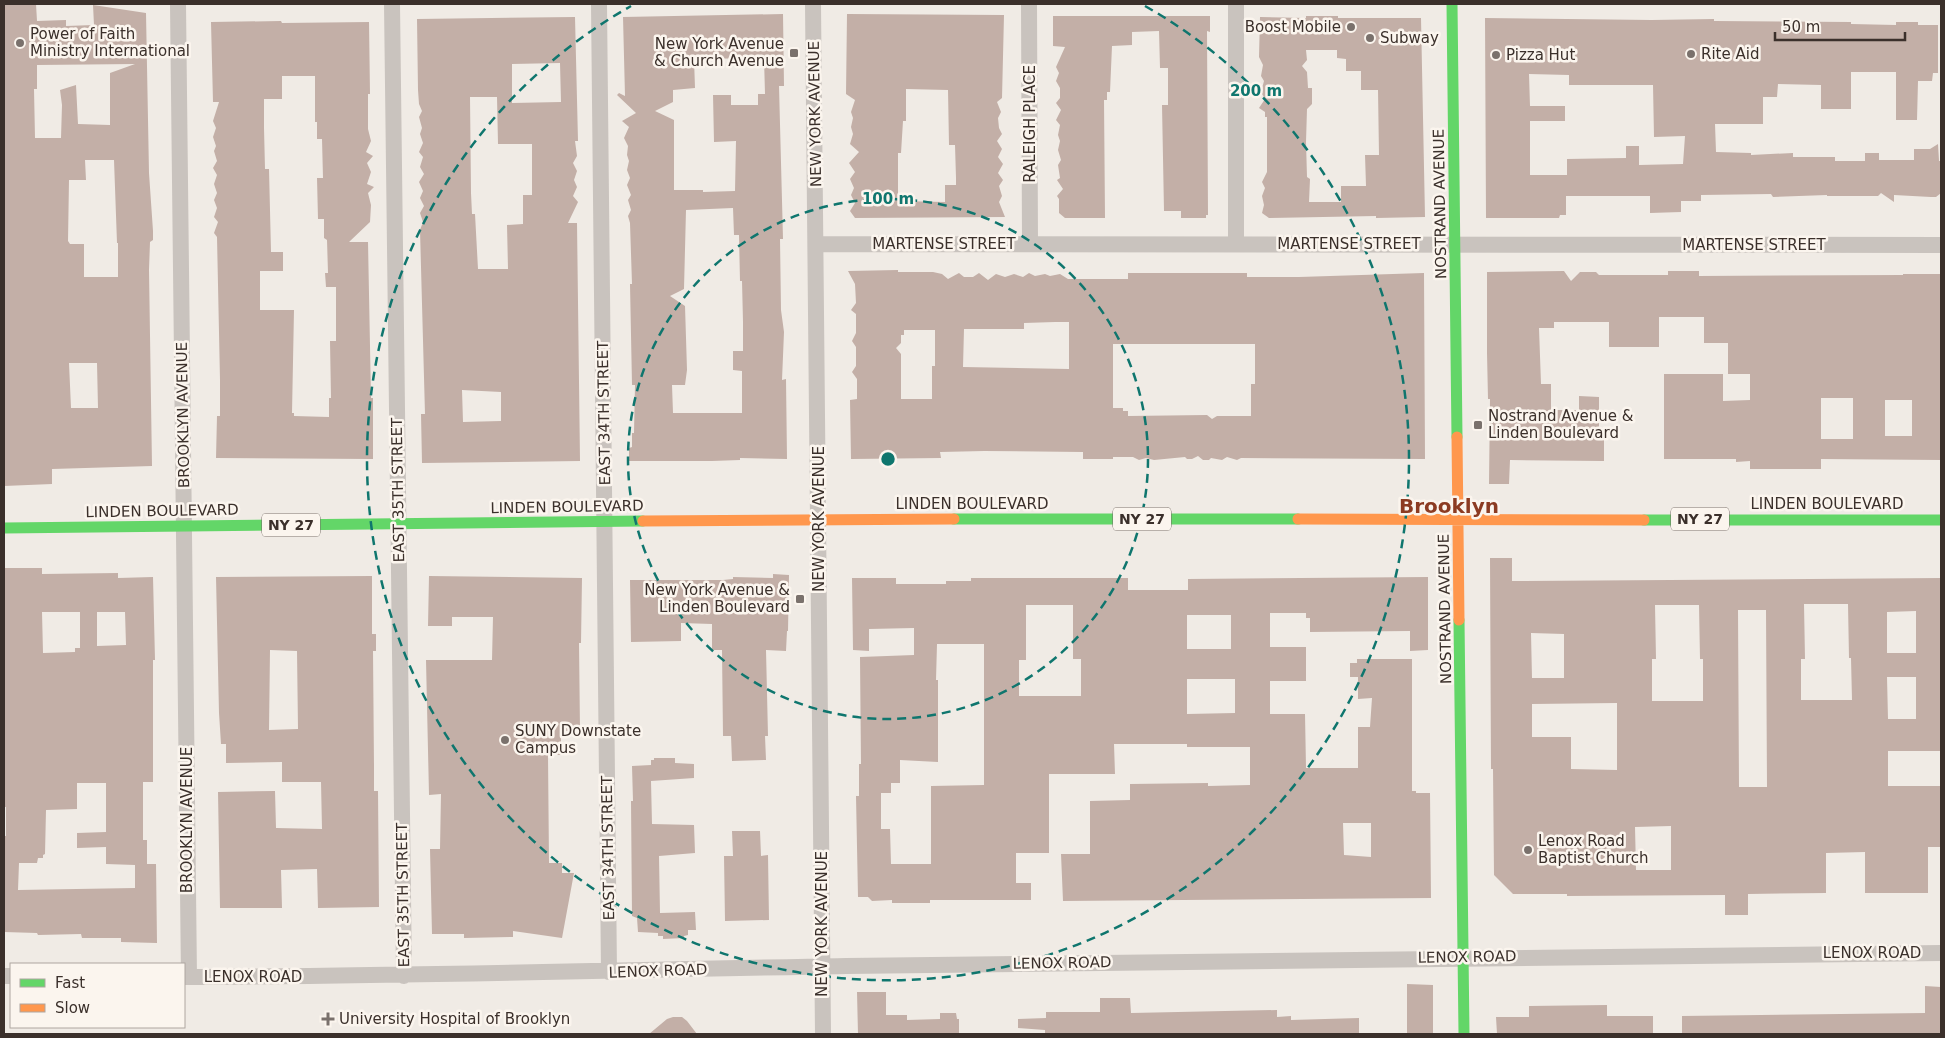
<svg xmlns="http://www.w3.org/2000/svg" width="1945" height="1038" font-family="'DejaVu Sans',sans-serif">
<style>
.building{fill:#c3afa7;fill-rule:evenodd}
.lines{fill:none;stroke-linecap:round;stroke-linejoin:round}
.street{stroke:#c9c3be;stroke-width:16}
.fast{stroke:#63d668;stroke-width:11}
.slow{stroke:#ff974d;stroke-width:11}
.ring{fill:none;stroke:#0f766e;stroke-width:2.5;stroke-dasharray:9 6}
.poi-dot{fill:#7a716c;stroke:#fbf5ee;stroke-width:2}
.labels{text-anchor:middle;stroke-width:5;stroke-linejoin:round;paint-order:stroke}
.shield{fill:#fbf5ee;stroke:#756b66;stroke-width:1}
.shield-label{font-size:14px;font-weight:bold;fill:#3b302b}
.poi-label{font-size:15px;fill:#3b302b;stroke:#fbf5ee;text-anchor:start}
.street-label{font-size:15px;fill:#3b302b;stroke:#fbf5ee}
.district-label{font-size:20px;font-weight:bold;fill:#8c3b22;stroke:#fbf5ee}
.centre{fill:#0f766e;stroke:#fbf5ee;stroke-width:2.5}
.ring-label{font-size:15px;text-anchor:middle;font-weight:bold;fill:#0f766e;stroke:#fbf5ee;stroke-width:5;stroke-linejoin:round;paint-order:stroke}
</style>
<rect width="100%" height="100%" fill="#f0ebe5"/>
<path class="building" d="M4 4H36L37 21 66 20V26L94 25 93 5 146 13 149 173 153 231V240L150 242 149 270 152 466 52 469V484L4 486ZM135 64 110 73V125L78 124 76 85 60 90 62 105 61 138H35L34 89H37V65ZM85 160H114L117 243H118V277H84V244H70L68 241 69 180H86ZM69 363H97L98 408H71Z
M783 14 784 86H779L783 239H780L781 310 784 332 782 380 786 379 787 459 740 458V460L712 461H629V448L632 447V433H634L635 385H632L630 284H632L630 223 628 216 631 210 628 200 631 195 627 185 630 178 627 170 629 161 627 155 628 146 624 138 629 127 622 121 636 113 617 95 619 93 625 96 623 17ZM764 58 765 94H758V105H731V95H713L714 142 736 141 735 191 703 192V190H674V120L655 111 673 102V90L695 88 694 59ZM733 208 734 235H739L740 281H742L743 322V351H733V370L742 371V413H673L672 385H685L687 370 685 306 670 296 684 289 686 210Z
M847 14 1004 15 1002 98 997 102 1001 112 998 118 999 128 1002 134 997 141 1002 149 998 157 1003 164 998 173 1003 180 999 186 1002 196 999 202 1005 217 855 218 850 211 855 203 851 195 854 188 850 179 855 172 849 163 859 152 850 144 853 134 851 127 853 118 851 112 855 100 846 94ZM906 89 948 90 949 145H955L956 178V185H945V202L898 201V153H901L903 121H906Z
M1053 16H1210V32L1207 31 1208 215H1206V218H1181V211H1164L1162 105H1168V68H1160L1159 31 1132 32V45L1112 46 1110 92H1107V100H1104L1105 218H1065L1059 213V199L1057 196 1063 189 1057 180 1060 178 1058 165 1061 160 1058 150 1060 141 1058 135 1060 125 1056 120 1061 110 1056 103 1060 98V88L1056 81 1059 73 1056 67 1065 47 1053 46Z
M1306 16H1338V18H1421L1425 217 1376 218V216L1269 218 1262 213 1264 205 1262 196 1265 188 1262 182 1267 172V117H1265V112L1259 108 1265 99 1261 92 1264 81 1261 76 1263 65 1259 57 1260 17 1306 18ZM1306 50H1337V58L1346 59V71H1361V90H1378L1379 155H1365L1366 186H1341V202H1309L1310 179 1307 177 1306 142 1307 109 1312 104V88H1308L1307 72 1302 66 1307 60Z
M575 17 578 141H575L577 156 573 163 577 171 574 180 577 187 573 196 578 202 568 223H577L580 461 422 463 421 414H425L420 230 423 222 420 213 424 206 420 198 423 191 419 182 424 174 420 167 423 157 419 152 423 143 420 134 422 128 419 117 422 111 419 104 418 90 417 19ZM560 63 561 102 512 103V64ZM470 97H497L498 144H532V195H523V224L507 225 508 269H478L475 214H472L471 193ZM462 390 501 392V421L463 422Z
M1485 18 1652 20 1714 19V21L1851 22V24L1896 25V22H1918V25H1938V73H1933L1932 81H1918L1917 120H1896V72H1851V109H1821V85L1778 84 1777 97H1763V124H1715L1716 152 1751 153V155L1793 153V157H1835V161H1865V153H1879V160H1914V149H1930L1938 144 1939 161H1941V193L1936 197H1931L1894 195V202L1881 193 1878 196H1827V195L1773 197 1771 194 1701 195V201H1681V212L1650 213V196H1566V215H1560L1559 218H1486ZM1529 74 1569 75V85H1653L1654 137 1685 136 1683 164 1639 165V146H1626V158L1567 159V175H1530V121H1565V106H1530Z
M281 21 282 23 369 22 370 94H368V129L371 141 366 152 373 156 367 163 371 172 367 184 374 187 368 193 371 205 370 222 349 242H368L371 398H373V459L216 458 217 416H220V380L217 237 214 233 218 222 214 217 217 208 214 200 217 193 214 184 217 175 213 168 217 161 214 151 216 146 213 137 216 128 213 121 219 102H213L211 22ZM282 76H315V122H317V139H322L323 178H317L318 219H324V238L327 240 328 273H325L326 287H336V341H330L331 398H329V417L294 416V413H292L294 310H260V271H283V252H271L269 169H265L264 128V99H282Z
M898 270V272H933L942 274 948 279 959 273 964 277H973L979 273 988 280 996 274 1005 277 1014 274 1023 277 1029 273 1035 276 1045 274 1050 276 1060 274 1068 279H1128V273H1247V277H1299L1424 273 1425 459 1241 458 1237 460 1227 457 1222 460 1211 458 1209 460H1203L1198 456 1192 459H1187L1185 457 1154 460 1146 458 1139 460 1133 457H1113V459H1083V452L984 451 940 452 941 458 851 459 850 400 857 399V379L852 372 856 366V347L852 341 856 333V314L851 310 856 303 855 284 848 271ZM1055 322H1069V369L963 367 964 329H1024V323ZM904 330H935V366H932V399H901V354L896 348 901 343V335H904ZM1113 344H1255V384H1251V416H1217L1212 419 1207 415 1128 416V411H1123V408H1113Z
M1564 271 1571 281 1580 272H1596L1599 275H1668V271H1699V276L1903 275V274H1941V460L1821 459V469H1750V461L1736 462V459H1664V374H1723V401L1750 400V374H1728V343H1704V317H1659V347H1609V322H1554V328H1539L1541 384H1551V410H1579V396L1599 397V440H1604V461L1510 460 1509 484H1489L1490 399H1488L1487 353V272ZM1821 398H1853V439H1821ZM1885 400H1912V436H1885Z
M1490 558H1512V581L1941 578V751H1888V786H1941V847H1928V893H1865V852L1826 853V893L1748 894V915H1725V895L1567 896V894H1513L1494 875 1493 769H1491ZM1804 604H1848L1849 658H1851L1852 700H1801V659H1805ZM1655 605H1699L1700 659H1703V701H1652V659H1656ZM1738 610H1766L1767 787H1739ZM1916 611V653H1887V612ZM1531 633 1564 634V678H1532ZM1887 677H1916V719H1888ZM1617 703V770L1571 769V737H1532V704ZM1671 826V870H1636L1635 827Z
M4 568H42V574L118 573V578L153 577 155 660H153V782H143V840H147V864H156L157 943 121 942V938H82L81 934 38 935 37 933 4 932 5 884 4 836H6V807H4ZM42 612H80V648H75V652L43 653ZM97 612H125L126 645 97 646ZM77 783H106V832L77 833V848L106 847V864L135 865V888L18 890 19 863H37L38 858H43V855L45 854 46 810 77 809Z
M773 574 789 575 788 631H787L786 651 766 650 768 736H765L766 760 732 761 731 736H723L722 650H712V624L681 623V641L631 642 630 580H723L733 579V577L773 578Z
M372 576V634H376V651H373L374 766V791H378L379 907 318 908 317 869 281 870 282 908H220L218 792 275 791 276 828 322 829 321 782H282V762L226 763V744H221L219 713 216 577ZM270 650 297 651 298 729 269 730Z
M429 576 582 578 581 643H579L580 731H561V755H548L549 863H562V873H574L562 938 513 931V937L464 938V934H432L430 849H440L441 794 429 795 426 660H492L493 617H452V626H428Z
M1428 577V650L1410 651V631L1310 632V618H1306V613H1270V647H1306V681H1270V714H1305L1306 768H1358V727H1370L1372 698 1358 699V677H1350V663H1357V659H1412V791H1416V793H1430L1431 898 1063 901 1061 854H1090V801L1130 800V784L1208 783V786L1250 785V747H1187V744H1114L1115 774H1049V853H1016V883H1031V900H930V903H892V900L872 901 868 897H858L856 796H859V764H861L860 657 914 655V628L869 629V651L853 650 852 578H896V584H946V581H971V578H1128V590H1188V579ZM1026 605H1073V659H1081V696H1019V660H1026ZM1187 615H1231V649H1187ZM937 644H984V785L931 786V864H891L890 829H881V793H891V783H900V760L938 762V680H936ZM1187 679H1235V713L1187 714ZM1343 823H1371V857L1344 855Z
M654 758H675V763L694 764V778L651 781 652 824 694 825 695 853 659 856 660 913 695 912 696 930H688V935L684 936V938L663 939V936H658V933L638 932 637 918 632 916 631 801H633L632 766 651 765V760H654Z
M732 831H760L761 856 768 855 769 920 725 921 724 856H733Z
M1407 984 1433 985V1034H1407Z
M1925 986 1941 987V1034H1682V1016L1925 1013Z
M857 992H886V1015H907V1020L940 1019V1013H956L957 1019H959V1034H858Z
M1100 998H1130L1131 1013 1277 1010V1017L1291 1016V1020L1359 1018V1034H1045V1030L1018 1028V1019L1046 1018V1012H1100Z
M1607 1005V1016H1653V1034H1497L1496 1017H1529V1006Z
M673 1017H682L687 1021 697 1034H649L667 1019Z"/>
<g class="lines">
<path class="street" d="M178 4 189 977
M392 4 404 976
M599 4 609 972
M813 4 823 1034
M1029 4 1030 244
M1236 4V244
M817 244 1941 245
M4 976H11
M184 977C405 976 625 970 846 966 1211 960 1576 956 1941 953"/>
<path class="fast" d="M1452 4 1457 437
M954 519H1298
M1644 520H1941
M4 528 643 521
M1459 620 1464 1034"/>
<path class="slow" d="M1457 437 1459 620
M1298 519 1644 520
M643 521 954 519"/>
</g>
<g class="ring">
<circle cx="888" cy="459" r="260"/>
<path d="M1145 6A521 521 0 1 1 631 6"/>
</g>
<g class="poi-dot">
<circle cx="1351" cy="27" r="5"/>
<circle cx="1370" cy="38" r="5"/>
<circle cx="20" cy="43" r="5"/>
<rect x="789" y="48" width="10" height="10" rx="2.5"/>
<circle cx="1691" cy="54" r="5"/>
<circle cx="1496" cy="55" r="5"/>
<rect x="1473" y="420" width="10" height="10" rx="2.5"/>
<rect x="795" y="594" width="10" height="10" rx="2.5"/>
<circle cx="505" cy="740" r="5"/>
<circle cx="1528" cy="850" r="5"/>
<path d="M325.5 1011.5h5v5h5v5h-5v5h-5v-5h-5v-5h5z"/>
</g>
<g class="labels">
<g class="shield">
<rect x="1113" y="507.5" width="58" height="23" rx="4"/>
<rect x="1671" y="507.5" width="58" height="23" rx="4"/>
<rect x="262" y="513.5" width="58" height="23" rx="4"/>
</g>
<g class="shield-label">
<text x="1142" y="524">NY 27</text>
<text x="1700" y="524">NY 27</text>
<text x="291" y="530">NY 27</text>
</g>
<g class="poi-label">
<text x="1341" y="32" text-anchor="end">Boost Mobile</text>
<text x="30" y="39">Power of Faith<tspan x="30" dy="17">Ministry International</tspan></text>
<text x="1380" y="43">Subway</text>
<text x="784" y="49" text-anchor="end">New York Avenue<tspan x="784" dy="17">&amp; Church Avenue</tspan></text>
<text x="1701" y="59">Rite Aid</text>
<text x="1506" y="60">Pizza Hut</text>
<text x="1488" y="421">Nostrand Avenue &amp;<tspan x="1488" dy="17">Linden Boulevard</tspan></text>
<text x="790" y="595" text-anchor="end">New York Avenue &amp;<tspan x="790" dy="17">Linden Boulevard</tspan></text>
<text x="515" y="736">SUNY Downstate<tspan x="515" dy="17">Campus</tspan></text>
<text x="1538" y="846">Lenox Road<tspan x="1538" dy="17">Baptist Church</tspan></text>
<text x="339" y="1024">University Hospital of Brooklyn</text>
</g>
<g class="street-label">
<text transform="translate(815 114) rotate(-91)" y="5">NEW YORK AVENUE</text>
<text transform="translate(1030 124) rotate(-90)" y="5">RALEIGH PLACE</text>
<text transform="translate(1440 204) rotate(-91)" y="5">NOSTRAND AVENUE</text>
<text x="944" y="249">MARTENSE STREET</text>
<text x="1349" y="249">MARTENSE STREET</text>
<text x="1754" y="250">MARTENSE STREET</text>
<text transform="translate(604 413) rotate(-91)" y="5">EAST 34TH STREET</text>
<text transform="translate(183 415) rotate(-91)" y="5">BROOKLYN AVENUE</text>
<text transform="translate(398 490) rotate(-91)" y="5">EAST 35TH STREET</text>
<text x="972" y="509">LINDEN BOULEVARD</text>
<text x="1827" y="509">LINDEN BOULEVARD</text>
<text transform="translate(567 507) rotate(-1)" y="5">LINDEN BOULEVARD</text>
<text transform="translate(162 511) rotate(-1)" y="5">LINDEN BOULEVARD</text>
<text transform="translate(819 519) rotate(-90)" y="5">NEW YORK AVENUE</text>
<text transform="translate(1445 609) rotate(-91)" y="5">NOSTRAND AVENUE</text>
<text transform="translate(187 820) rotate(-90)" y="5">BROOKLYN AVENUE</text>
<text transform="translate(608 848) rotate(-91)" y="5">EAST 34TH STREET</text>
<text transform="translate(403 895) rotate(-91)" y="5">EAST 35TH STREET</text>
<text transform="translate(822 924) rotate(-90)" y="5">NEW YORK AVENUE</text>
<text x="1872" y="958">LENOX ROAD</text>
<text transform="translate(1467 957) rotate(-1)" y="5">LENOX ROAD</text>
<text transform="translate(1062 963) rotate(-1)" y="5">LENOX ROAD</text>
<text transform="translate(658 971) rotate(-2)" y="5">LENOX ROAD</text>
<text x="253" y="982">LENOX ROAD</text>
</g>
<g class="district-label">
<text x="1449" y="513">Brooklyn</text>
</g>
</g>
<circle cx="888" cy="459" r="8" class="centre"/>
<g class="ring-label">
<text x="1256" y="96">200 m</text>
<text x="888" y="204">100 m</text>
</g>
<rect width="1945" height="1038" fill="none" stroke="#3b302b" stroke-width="10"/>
<rect x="10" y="963" width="175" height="65" fill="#fbf5ee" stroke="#aea6a0"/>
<rect x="20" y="979" width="25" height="8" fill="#63d668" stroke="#aea6a0"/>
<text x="55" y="988" font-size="15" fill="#3b302b">Fast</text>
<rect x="20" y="1004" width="25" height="8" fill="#ff974d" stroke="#aea6a0"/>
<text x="55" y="1013" font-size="15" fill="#3b302b">Slow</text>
<path d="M1775 32v8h130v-8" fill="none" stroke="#3b302b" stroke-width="2.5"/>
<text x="1782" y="32" font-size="15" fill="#3b302b" stroke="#fbf5ee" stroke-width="4" paint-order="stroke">50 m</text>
</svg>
